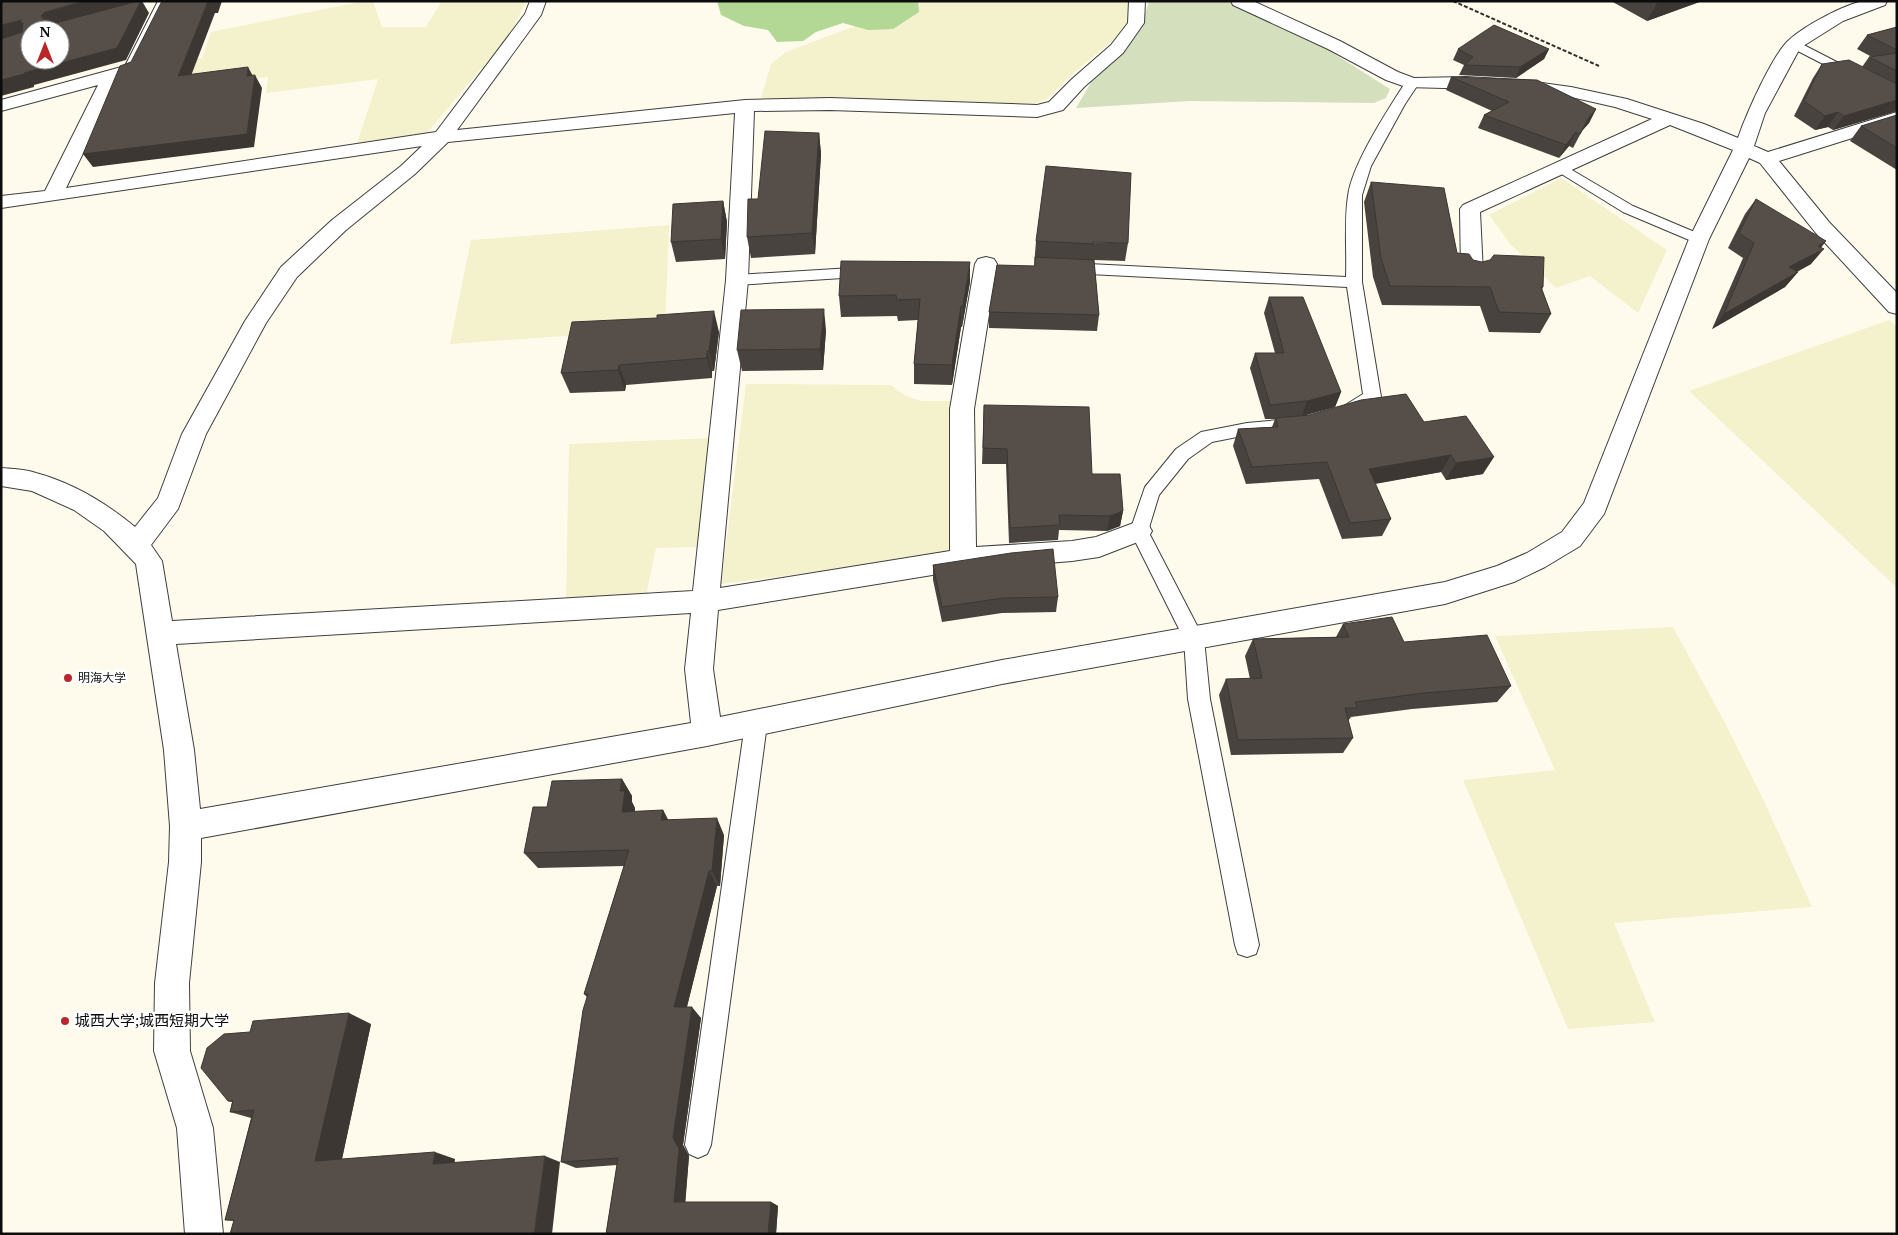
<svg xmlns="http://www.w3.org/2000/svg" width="1898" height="1235" font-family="'Noto Serif','Noto Sans JP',serif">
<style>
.farmland{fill:#f4f1cd}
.forest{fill:#b3d896}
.cemetery{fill:#d4dfbe}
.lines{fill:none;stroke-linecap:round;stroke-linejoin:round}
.service-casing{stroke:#3f3f3f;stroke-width:2}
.minor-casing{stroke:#3f3f3f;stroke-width:2}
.path{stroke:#2e2e2e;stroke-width:2;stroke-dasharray:4 2;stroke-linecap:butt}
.service{fill:#fff;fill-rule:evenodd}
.minor{fill:#fff;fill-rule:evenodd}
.wall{fill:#49433f}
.shaded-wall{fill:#3c3733}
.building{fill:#554e49;stroke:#3c3733;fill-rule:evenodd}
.poi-dot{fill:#b9272b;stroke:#fff;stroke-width:2}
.labels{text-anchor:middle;stroke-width:5;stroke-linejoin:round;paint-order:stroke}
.poi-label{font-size:12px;fill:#0c0c0c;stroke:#fff;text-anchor:start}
.near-poi-label{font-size:15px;fill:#0c0c0c;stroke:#fff;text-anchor:start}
</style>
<rect width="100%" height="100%" fill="#fffbec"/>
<path class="farmland" d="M365 1H373L382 27H426L442 1H526L511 33 426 134 357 143 378 79 266 93 268 77 171 89 180 61 202 58 211 32Z
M922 1H1130V22L1117 37 1071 75 1047 99 1029 106 761 98 771 64 786 52Z
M1561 178 1667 250 1638 313 1590 276 1556 288 1510 244 1489 215Z
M669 225 665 329 450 344 471 240Z
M1889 320 1897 326V588L1689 391Z
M746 384 891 385 906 396 922 401H951L956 547 952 554 721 584Z
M711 438 698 547 656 548 646 596 566 601 569 444Z
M1673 627 1724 721 1764 801 1812 907 1614 923 1655 1022 1568 1029 1463 780 1555 770 1495 636Z"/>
<path class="forest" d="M717 1H918L919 12 893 29 868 30 843 23 816 32 803 41 777 42 768 30 744 26 721 15Z"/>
<path class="cemetery" d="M1149 1H1227L1325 48 1390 89 1386 98 1374 103 1190 101 1076 108 1096 74 1144 18Z"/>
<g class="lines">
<defs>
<path id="service" d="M1794 40 1897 93V102L1790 47 1788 44Z
M1412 79 1419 83 1405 104 1371 166 1362 195V282L1381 397 1378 401C1367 408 1352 421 1339 417L1336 413 1339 409 1363 394 1347 287 1069 273 1064 272 1061 268 1064 264 1069 263 1346 277C1347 250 1344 222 1348 196 1352 164 1389 108 1407 80Z
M1560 163 1633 206 1704 236 1707 239 1704 242H1694L1623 212 1555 170 1553 167 1555 164Z
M868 267 873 268 876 272 873 276 737 285 731 284 729 280 731 276 737 275Z
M1300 418 1306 420 1309 424 1306 428 1247 435 1212 442 1188 459 1159 495 1148 531 1204 639 1210 699 1259 945 1256 954 1247 957 1238 954 1235 945 1188 699 1184 639 1130 531 1145 487 1176 449 1201 432 1247 423Z
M756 715 764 717 767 724 711 1145 707 1154 698 1158 689 1154 685 1145 745 724 748 717Z"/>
<path id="minor" d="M158 1H174L138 74 119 80 66 188 436 132 525 14 530 1H546L541 15 457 130 745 100 830 98 1037 105 1049 102 1072 79 1111 45 1128 23 1129 1H1145L1144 23 1123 53 1084 87 1063 110 1037 117 830 110 754 111 748 280 720 588 950 551V409L975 264 978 259 986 257 994 259 997 264 974 409 976 547 1072 541 1096 537 1139 521 1148 524 1152 531 1148 538 1099 557 1072 561 963 570 718 610 713 669 720 717 1002 660 1445 582 1497 566 1527 553 1562 532 1584 503 1689 239 1733 150 1670 125 1480 212 1483 273 1480 278 1472 280 1464 278 1461 273 1460 209 1463 205 1652 119 1615 107 1571 97 1520 90 1406 87 1386 80 1328 49 1233 5 1231 1H1253L1340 41 1398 72 1414 78 1466 77 1520 80 1571 87 1627 99 1704 124 1738 138C1746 115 1772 55 1789 40 1804 26 1845 4 1864 1 1871 0 1880 1 1887 1L1885 5 1843 21 1800 48 1765 113 1754 146 1768 152 1897 112V124L1779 161 1829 222 1897 293V314L1889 312 1815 232 1760 163 1749 158 1709 239 1604 514 1580 546 1545 567 1514 582 1445 604 1002 684 707 746 201 838V862L189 983 190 1051 213 1128 223 1234H185L177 1128 154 1051 155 983 169 862 170 826 164 750 136 564 104 531 74 510 32 491 1 486V468C13 469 25 469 36 473 73 483 106 503 135 527L158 498 182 434 245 321 281 267 332 220 401 166 422 146 1 208V196L45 191 98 85 1 111V100L125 66ZM735 113 726 280 693 591 172 621 162 561 151 545 178 509 206 434 266 323 297 277 346 230 415 174 448 142ZM691 613 685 669 691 723 200 809 194 750 176 644Z"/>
</defs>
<use href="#service" class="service-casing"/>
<use href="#minor" class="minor-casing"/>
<path class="path" d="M1453 1 1599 66"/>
<use href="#service" class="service"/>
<use href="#minor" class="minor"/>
</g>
<path class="wall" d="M1611 1H1702L1647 21Z
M1897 27V111L1833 130 1828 127 1815 130 1794 116 1813 78 1822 64 1862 67 1869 57H1872L1857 49 1867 35Z
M1458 49H1549L1544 59 1516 78 1459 75 1464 65 1453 60Z
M1451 77 1596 109 1589 123 1582 131 1573 148 1569 146 1559 158 1478 128 1484 115 1492 111 1446 90Z
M1897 115V170L1850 141 1861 126Z
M819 133 821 154 815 254 751 258 747 237 758 199Z
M1371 182 1457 253 1473 260 1543 287 1542 290 1551 314 1540 333 1489 332 1480 306 1382 305 1373 277 1364 202Z
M1756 199 1821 248 1811 264 1797 272H1798L1785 287 1712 329 1743 258 1728 248 1745 214Z
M723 201 727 222 725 259 676 262 671 242Z
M1036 241 1128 243 1125 261 1094 260 1099 315 1097 331 989 328V312L1034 266Z
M970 282 962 327H961L952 385 914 384V364L918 320 898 321 897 316 841 317 839 296Z
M1269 297 1341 392 1335 407 1306 415 1424 422 1483 474 1446 480 1441 472 1375 484 1391 519 1382 536 1342 539 1319 479 1246 484 1233 446 1238 429 1272 427 1275 419H1265L1250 368 1255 353H1275L1264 313Z
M657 318 719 332 714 371H712V378L626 385 625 391 570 393 561 373Z
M826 330 823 370 742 371 737 350Z
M984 405 1092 474 1123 511 1120 526 1107 531 1059 530 1058 540 1009 543 1006 464H982Z
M933 565 1058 597 1056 612 1002 613 942 622 933 580Z
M1343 624 1404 642 1511 686 1497 702 1412 709 1351 717 1348 721 1353 738 1343 753 1231 755 1219 695 1226 679H1250L1245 656 1253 639 1336 637Z
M622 779 632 796V802L635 808V812L663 810 668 820 724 835 720 886H717L687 1007 701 1018 683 1145 689 1156 685 1202H771L778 1206 776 1234H606L617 1165 576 1168 561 1162 587 997 584 994 624 866 538 868 524 853 547 807Z
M371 1024 342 1159H455L454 1163 560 1162 234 1221 225 1220 251 1118 230 1112 232 1102 228 1101Z"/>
<path class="shaded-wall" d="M84 1H138L50 30 41 16 45 12Z
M141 1H142L149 13 126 60 34 85V87L1 96V80L24 73Z
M208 1H222L218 13H215L186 89 178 76Z
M1658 1H1702L1647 21Z
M21 20 30 32 1 40V25Z
M1549 49 1544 59 1516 78 1520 67Z
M248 67 254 78 255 75 262 88 254 147 93 167 83 154 247 76Z
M1897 100V111L1833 130 1844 116Z
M1596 109 1589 123 1580 133 1588 119Z
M1838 112 1828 127 1815 130 1825 116Z
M1576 132 1569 146 1559 158 1566 145Z
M819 133 821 154 815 254 812 233Z
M723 201 727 222 725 259 721 239Z
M1826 241 1817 253 1824 249 1811 264 1777 282 1789 267 1818 246Z
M970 262V282L962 327 963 306Z
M1798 272 1785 287 1712 329 1724 314Z
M961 306V327L952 385V365Z
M824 309 826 330 823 370 820 349Z
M714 311 719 332 714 371 709 351Z
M707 351 712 371V378L707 358Z
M619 365 626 385 625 391 618 370Z
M1341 392 1335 407 1302 416 1307 401Z
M1451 455 1441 472 1361 486 1369 469Z
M1494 457 1483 474 1446 480 1456 463Z
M1123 511 1120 526 1107 531 1110 516Z
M622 779 632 796V802L635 808 632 829 622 812 620 791Z
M663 810 672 827 661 820Z
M717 818 724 835 720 886 712 871Z
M709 871 717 886 684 1018 674 1007Z
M692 1007 701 1018 683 1145 689 1156 685 1207 674 1202 673 1138Z
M349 1013 371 1024 340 1168 315 1161Z
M435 1152 455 1159 453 1170 433 1164Z
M545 1156 560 1162 552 1234H534Z
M771 1202 778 1206 776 1234H768Z"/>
<path class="building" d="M1 1H84L45 12 41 16 42 19H49L52 24 138 1H141L117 48 24 73 25 74 1 80V39L22 32 23 21 21 20 1 25ZM30 30H60V60H30Z
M162 1H208L178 76 248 67 247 76 255 75 247 134 83 154 120 66 131 62Z
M1494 25 1549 49 1520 67 1464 65 1473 57 1458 49Z
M1897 27V50L1867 35Z
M1897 53V71L1869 57Z
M1849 60 1897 84V100L1844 116 1838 112 1825 116 1804 101 1822 64Z
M1451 77 1537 80 1596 109 1588 119 1580 134 1576 132 1566 145 1484 115 1509 102Z
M1897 115V148L1861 126Z
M765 131 819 133 812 233 747 237 748 199H758Z
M1046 166 1131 173 1128 243 1093 242V244L1036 241Z
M1371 182 1444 188 1457 253 1469 254 1473 260 1482 262 1490 260 1494 255 1544 257 1543 287H1541L1551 314 1499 312 1490 287 1390 286 1381 258Z
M1756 199 1826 241 1818 246 1824 249 1789 267 1798 272 1724 314 1754 243 1739 233Z
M723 201 721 239 671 242 673 204Z
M1035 257 1094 260 1099 315 989 312 997 265 1035 266Z
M841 261 970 262 963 306H961L952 365 914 364 920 299 897 300 896 295 839 296Z
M1269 297H1303L1341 392 1307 401 1270 405 1255 353H1284Z
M824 309 820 349 737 350 741 310Z
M714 311 709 351H707V358L619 365 618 370 561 373 572 322 657 318V315Z
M1406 394 1424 422 1466 416 1494 457 1456 463 1451 455 1369 469 1391 519 1350 523 1327 462 1252 467 1238 429 1278 427 1276 418 1309 415 1361 400Z
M984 405 1089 407 1092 474H1120L1123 511 1110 516 1059 515 1060 525 1010 528 1007 449 983 448Z
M1053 549 1058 597 1003 598 942 607 933 565 1011 553Z
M1392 617 1404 642 1487 635 1511 686 1424 693 1355 702 1357 708H1345L1353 738 1238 740 1226 679 1262 678 1253 639 1349 637 1343 624Z
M622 779 620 791H625L622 812 663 810 661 820 717 818 712 871H709L674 1007H692L673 1138 679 1149 674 1202H771L768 1234H606L618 1158 561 1162 583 1010 588 994H584L629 850 524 853 533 807H547L552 781Z
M349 1013 315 1161 435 1152 433 1164 545 1156 534 1234H230L234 1220H225L254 1110 230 1112 233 1101H228L201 1068 207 1048 224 1034 250 1032 253 1021Z"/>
<g class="poi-dot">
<circle cx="68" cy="678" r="5"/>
<circle cx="65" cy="1021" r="5"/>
</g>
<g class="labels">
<g class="poi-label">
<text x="78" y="682">明海大学</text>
</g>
<g class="near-poi-label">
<text x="75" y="1026">城西大学;城西短期大学</text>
</g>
</g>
<rect width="1898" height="1235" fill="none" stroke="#0c0c0c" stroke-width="5"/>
<g transform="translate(45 45)"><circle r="24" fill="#ffffff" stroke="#9e9e9e"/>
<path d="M0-4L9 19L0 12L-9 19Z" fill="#b9272b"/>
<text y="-8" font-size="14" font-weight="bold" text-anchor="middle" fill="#0c0c0c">N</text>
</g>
</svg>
